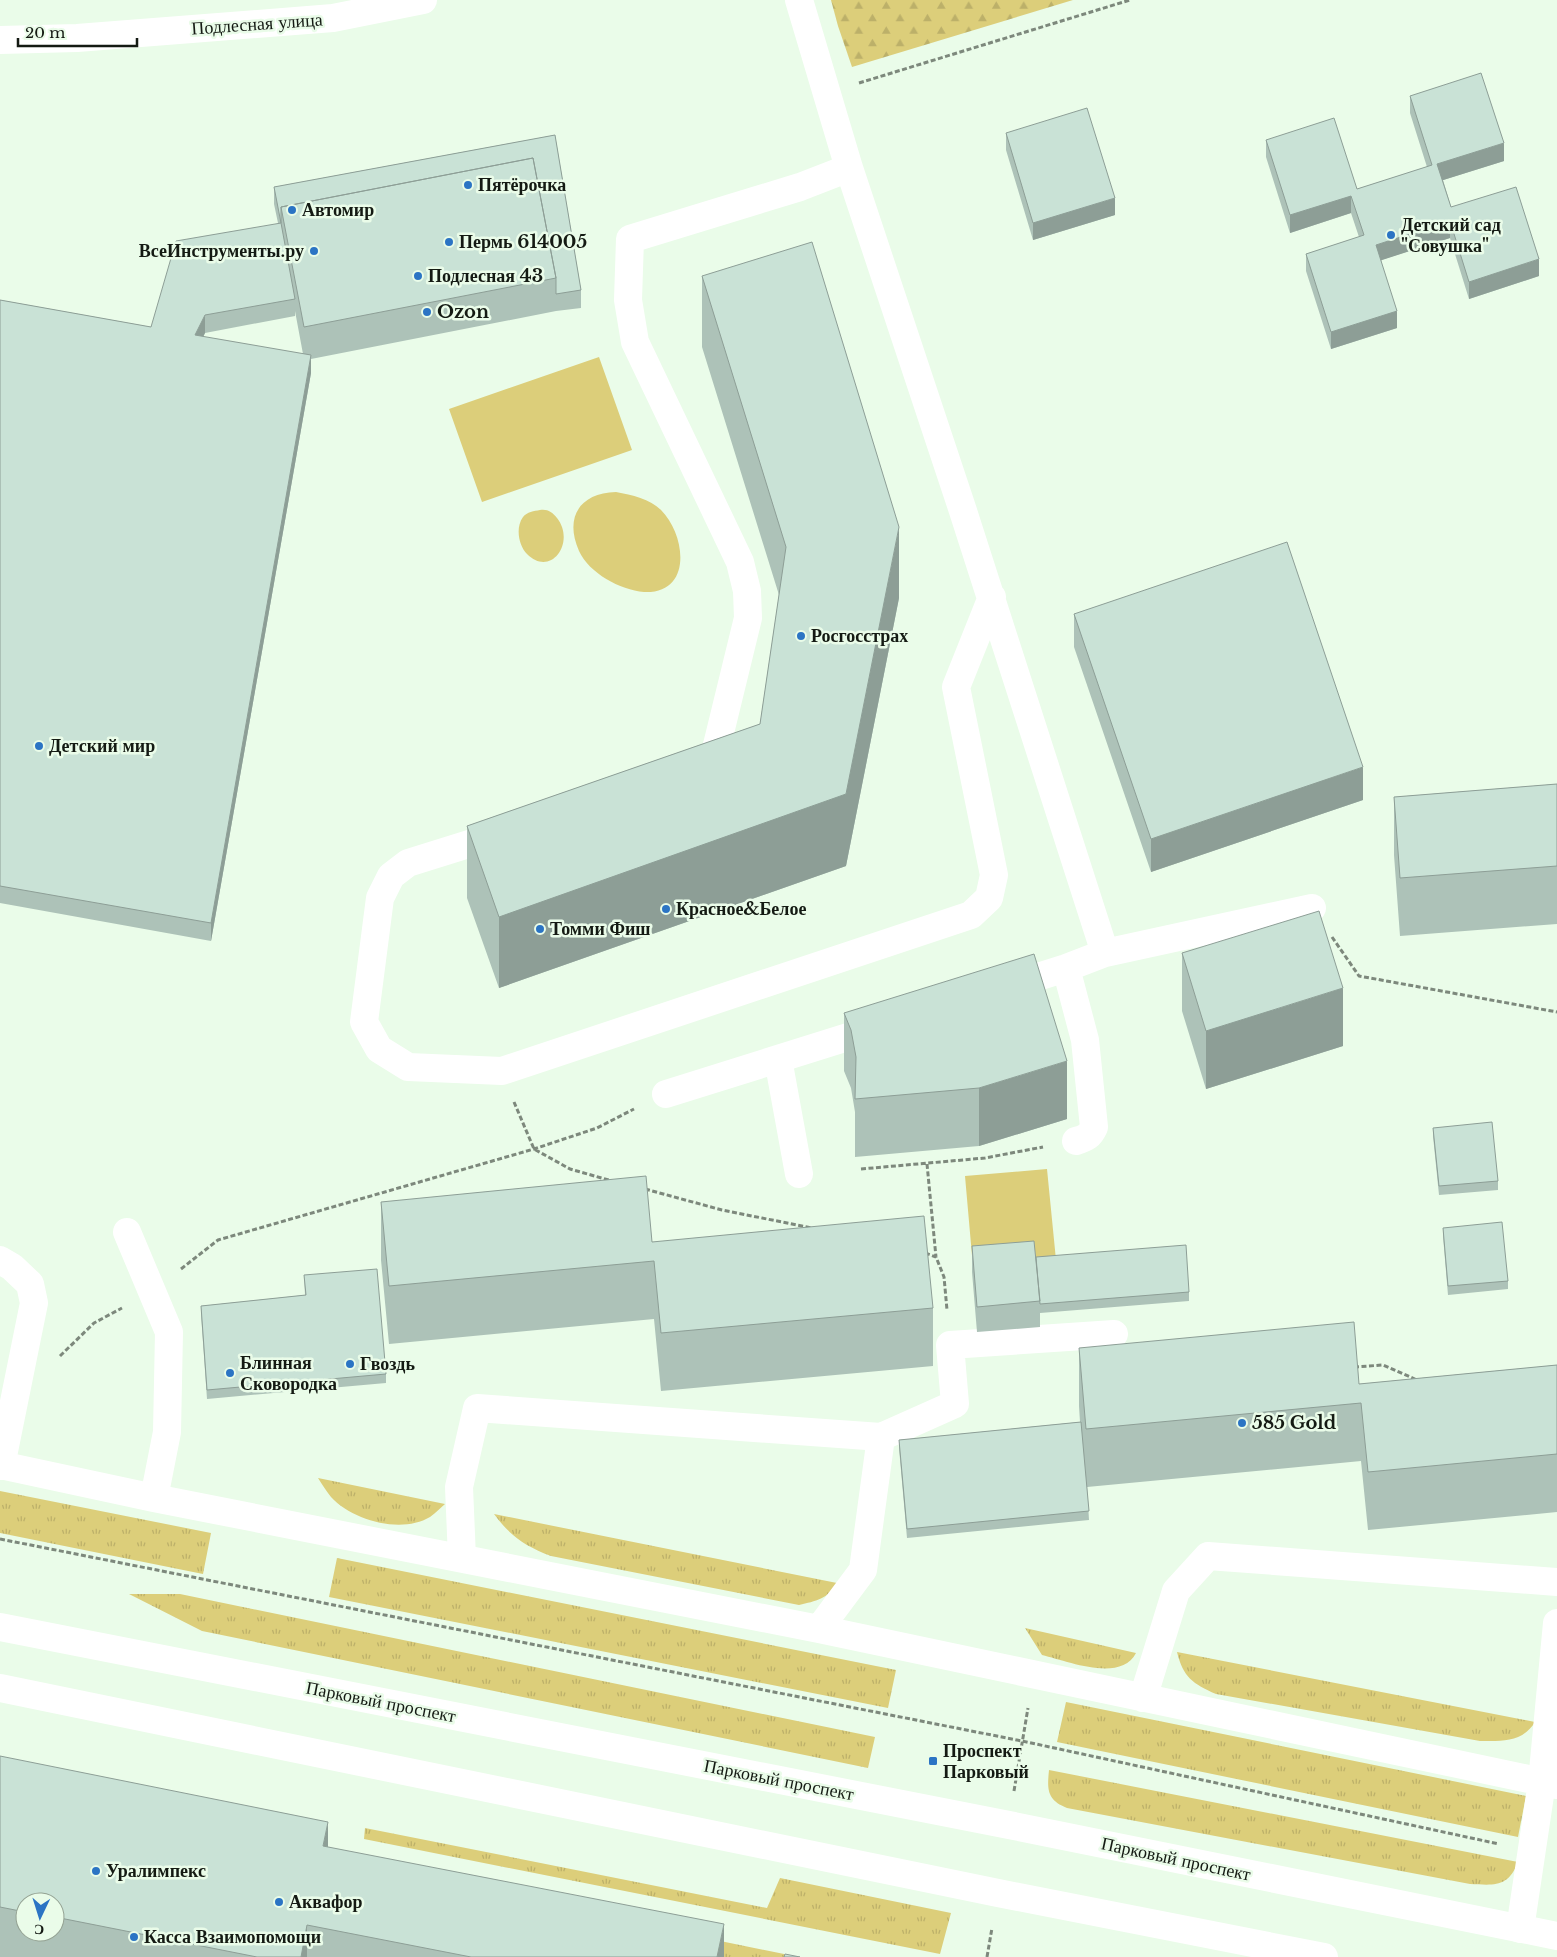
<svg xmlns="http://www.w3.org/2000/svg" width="1557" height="1957" font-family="'Libre Baskerville',serif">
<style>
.grass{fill:url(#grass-tufts)}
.forest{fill:url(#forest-firs)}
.park{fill:#dcce7a}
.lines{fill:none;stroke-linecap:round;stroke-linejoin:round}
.path{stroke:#7d887c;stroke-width:3;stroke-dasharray:5 2.5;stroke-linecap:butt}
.minor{stroke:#fff;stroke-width:28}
.major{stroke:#fff;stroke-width:28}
.wall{fill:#adc2b8;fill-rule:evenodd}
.shaded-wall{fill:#8d9e96}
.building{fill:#c9e2d6;stroke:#8d9e96}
.poi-dot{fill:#2b74c4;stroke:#eafce9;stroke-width:2}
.labels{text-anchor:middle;stroke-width:5;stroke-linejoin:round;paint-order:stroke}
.street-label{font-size:18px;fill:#141a13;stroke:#eafce9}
.poi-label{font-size:18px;font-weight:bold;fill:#141a13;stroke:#eafce9;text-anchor:start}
</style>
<defs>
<pattern id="grass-tufts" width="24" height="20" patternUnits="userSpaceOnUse" patternTransform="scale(1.25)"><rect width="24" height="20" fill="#dcce7a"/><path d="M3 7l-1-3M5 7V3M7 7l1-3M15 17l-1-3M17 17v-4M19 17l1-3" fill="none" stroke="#bcb069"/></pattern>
<pattern id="forest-firs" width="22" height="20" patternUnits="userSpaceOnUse" patternTransform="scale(1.25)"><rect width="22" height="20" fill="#dcce7a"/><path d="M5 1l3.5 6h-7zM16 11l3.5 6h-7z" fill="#bcb069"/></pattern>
</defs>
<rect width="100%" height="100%" fill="#eafce9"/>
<path class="grass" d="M318 1478 445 1504C440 1508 436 1513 430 1517 402 1534 353 1521 331 1497 326 1491 322 1484 318 1478Z
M0 1491 211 1533 203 1574 0 1533Z
M494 1514 837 1583C828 1599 816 1601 799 1605L551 1556C525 1546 510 1536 494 1514Z
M337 1558 896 1670 888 1708 329 1597Z
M129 1594H180L875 1737 868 1768 202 1631Z
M1025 1628 1136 1653C1121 1683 1067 1661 1042 1655Z
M1177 1652 1535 1722C1522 1743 1502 1741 1480 1741L1216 1694C1193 1684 1183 1677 1177 1652Z
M1066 1702 1526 1796 1518 1837 1057 1742Z
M1049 1770 1518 1862C1508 1888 1494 1885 1470 1884L1067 1808C1047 1800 1047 1790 1049 1770Z
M365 1828 767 1908 780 1878 951 1913 940 1954 364 1839Z
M696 1936 789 1955 788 1957H695Z"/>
<path class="forest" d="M831 0H1073L852 67 838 26Z"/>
<path class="park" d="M599 357 632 450 482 502 449 409Z
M616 492C632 495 650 499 661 510 686 535 693 594 644 592 620 590 589 573 579 551 564 517 580 493 616 492Z
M540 510C548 509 552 512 557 518 576 542 551 578 527 554 519 546 515 528 523 517 527 512 534 511 540 510Z
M1047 1169 1056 1260 973 1267 965 1176Z"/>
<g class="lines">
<path class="path" d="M859 83 1130 0
M1332 937 1359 976 1557 1012
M514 1102 534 1149 570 1169 612 1181
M927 1164 936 1257
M861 1169 985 1158 1043 1147
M645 1189 722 1210 812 1228
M925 1253 936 1257 944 1277 947 1310
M181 1269 218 1240 534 1149 597 1128 634 1109
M60 1356 94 1323 122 1308
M1354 1367 1383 1365 1417 1380
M0 1539 1022 1741 1499 1844
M1014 1791 1028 1708
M987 1957 992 1928"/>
<path class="minor" d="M799 0 849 168 963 511 1105 953
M702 770 711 763 717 745 748 618 747 591 740 562 635 342 628 300 630 239 800 187 849 168
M504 833 408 863 391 876 380 898 364 1022 379 1049 408 1067 502 1071 971 915 989 898 994 875 956 687 992 597
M1066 968 1085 1040 1094 1127C1090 1136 1086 1138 1076 1141
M1006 987 1066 968 1105 953 1312 908
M778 1059 799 1174
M666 1094 880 1027
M127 1232 169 1332 167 1432 154 1498
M0 1260 12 1267 30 1284 34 1303 1 1466
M881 1437 955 1404 950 1345 1114 1334
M0 1465 154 1498 819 1629 1557 1785
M462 1558 459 1487 477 1408 881 1437 863 1570 819 1629
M1143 1698 1176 1591 1208 1556 1557 1582
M1520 1929 1542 1782 1557 1623"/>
<path class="major" d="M0 40 77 38 333 18 423 0
M0 1627 1009 1825 1557 1936
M0 1688 998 1893 1324 1957"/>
</g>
<path class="wall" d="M1410 96 1504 161 1443 180 1451 207 1539 276 1469 299 1450 238 1381 260 1397 328 1331 349 1306 271V254L1359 237 1351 213 1290 233 1266 157V140L1357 189 1427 167 1410 113Z
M1006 133 1115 215 1033 240 1006 150Z
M555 135 581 290V308L556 311 311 359V373L211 941 0 903V300L151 327 278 223 274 204V187ZM295 311 303 354 203 337 205 333 295 316Z
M702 276 899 598 846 866 499 988 467 898V826L760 724 779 595 702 347Z
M1074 614 1363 800 1151 872 1074 647Z
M1557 784V924L1400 936 1394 855V797Z
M1182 953 1343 1046 1206 1089 1182 1011Z
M844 1013 1067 1119 979 1146 855 1157V1112L851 1088 844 1071Z
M1433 1128 1498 1181V1190L1439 1195 1433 1136Z
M381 1202 652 1242 933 1308V1366L661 1391 654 1319 389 1344 381 1260Z
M1443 1228 1508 1281V1289L1448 1295 1443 1236Z
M972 1246 1036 1257 1189 1292V1301L1040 1313V1327L977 1332 972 1272Z
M304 1275 386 1374V1383L207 1399 201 1314V1306L305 1295Z
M1079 1348 1359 1384 1557 1365V1512L1368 1530 1361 1461 1087 1487 1089 1520 907 1538 899 1448V1440L1080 1422 1079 1406Z
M0 1756 328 1847 724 1957H0ZM25 1902H55V1932H25Z"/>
<path class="shaded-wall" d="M1504 143V161L1437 182V164Z
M1351 196V213L1290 233V215Z
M1115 198V215L1033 240V223Z
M1450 221V238L1376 262V245Z
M1539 259V276L1469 299V282Z
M1397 311V328L1331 349V332Z
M205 315V333L195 353V335Z
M311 355V373L211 941V923Z
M899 527V598L846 866 499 988V917L846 794Z
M1363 767V800L1151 872V839Z
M1343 988V1046L1206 1089V1031Z
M1067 1061V1119L979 1146V1088Z
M328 1822V1880L323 1846Z
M724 1924V1957H717Z
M307 1925V1957H301Z"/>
<path class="building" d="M1481 73 1504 143 1437 164 1451 207 1516 187 1539 259 1469 282 1450 221 1376 245 1397 311 1331 332 1306 254 1364 235 1351 196 1290 215 1266 140 1334 118 1357 189 1432 165 1410 96Z
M1087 108 1115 198 1033 223 1006 133Z
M555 135 581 290 556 294V278L533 158 281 207V223L274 187Z
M533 158 556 278 304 327 281 207Z
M281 223 295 299 205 315 195 335 311 355 211 923 0 886V300L151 327 176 241Z
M812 242 899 527 846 794 499 917 467 826 760 724 786 547 702 276Z
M1287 542 1363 767 1151 839 1074 614Z
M1557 784V866L1400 878 1394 797Z
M1319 911 1343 988 1206 1031 1182 953Z
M1034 954 1067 1061 979 1088 855 1099 856 1057 851 1030 844 1013Z
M1492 1122 1498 1181 1439 1186 1433 1128Z
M646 1176 652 1242 924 1216 933 1308 661 1333 654 1261 389 1286 381 1202Z
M1502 1222 1508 1281 1448 1286 1443 1228Z
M1034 1241 1040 1301 977 1307 972 1246Z
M1186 1245 1189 1292 1040 1304 1036 1257Z
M377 1269 386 1374 207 1390 201 1306 306 1295 304 1275Z
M1354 1322 1359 1384 1557 1365V1454L1368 1472 1361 1403 1086 1429 1079 1348Z
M1081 1422 1089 1511 907 1529 899 1440Z
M0 1756 328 1822 323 1846 724 1924 717 1957H471L307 1925 301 1957H257L55 1917V1902H25V1912L0 1907Z
M785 1954 800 1957H784Z"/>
<g class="poi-dot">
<circle cx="468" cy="185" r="5"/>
<circle cx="292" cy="210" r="5"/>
<circle cx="1391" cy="235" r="5"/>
<circle cx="449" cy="242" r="5"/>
<circle cx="314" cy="251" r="5"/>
<circle cx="418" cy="276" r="5"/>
<circle cx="427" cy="312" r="5"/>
<circle cx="801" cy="636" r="5"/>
<circle cx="39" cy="746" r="5"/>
<circle cx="666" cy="909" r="5"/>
<circle cx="540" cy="929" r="5"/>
<circle cx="350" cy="1364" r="5"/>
<circle cx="230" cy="1373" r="5"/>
<circle cx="1242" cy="1423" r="5"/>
<rect x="928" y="1756" width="10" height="10" rx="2.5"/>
<circle cx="96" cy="1871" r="5"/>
<circle cx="279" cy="1902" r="5"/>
<circle cx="134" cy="1937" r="5"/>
</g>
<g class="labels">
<g class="street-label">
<text transform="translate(257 24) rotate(-4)" y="6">Подлесная улица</text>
<text transform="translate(381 1702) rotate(11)" y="6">Парковый проспект</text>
<text transform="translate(779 1780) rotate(11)" y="6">Парковый проспект</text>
<text transform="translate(1176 1859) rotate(12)" y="6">Парковый проспект</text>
</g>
<g class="poi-label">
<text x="478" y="191">Пятёрочка</text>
<text x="302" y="216">Автомир</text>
<text x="1401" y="231">Детский сад<tspan x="1401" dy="21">"Совушка"</tspan></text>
<text x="459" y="248">Пермь 614005</text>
<text x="304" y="257" text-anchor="end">ВсеИнструменты.ру</text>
<text x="428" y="282">Подлесная 43</text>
<text x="437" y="318">Ozon</text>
<text x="811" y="642">Росгосстрах</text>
<text x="49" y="752">Детский мир</text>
<text x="676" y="915">Красное&amp;Белое</text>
<text x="550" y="935">Томми Фиш</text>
<text x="240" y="1369">Блинная<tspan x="240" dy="21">Сковородка</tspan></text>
<text x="360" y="1370">Гвоздь</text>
<text x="1252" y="1429">585 Gold</text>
<text x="943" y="1757">Проспект<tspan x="943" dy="21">Парковый</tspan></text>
<text x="106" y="1877">Уралимпекс</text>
<text x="289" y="1908">Аквафор</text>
<text x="144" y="1943">Касса Взаимопомощи</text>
</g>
</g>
<g transform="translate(40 1917) rotate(184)"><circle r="24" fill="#eafce9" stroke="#94a293"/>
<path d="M0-4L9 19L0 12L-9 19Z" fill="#2b74c4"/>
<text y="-8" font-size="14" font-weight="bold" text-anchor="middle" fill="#141a13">С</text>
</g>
<path d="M18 38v8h119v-8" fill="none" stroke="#141a13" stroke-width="2.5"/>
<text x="25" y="38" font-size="15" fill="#141a13" stroke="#eafce9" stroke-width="4" paint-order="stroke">20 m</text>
</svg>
